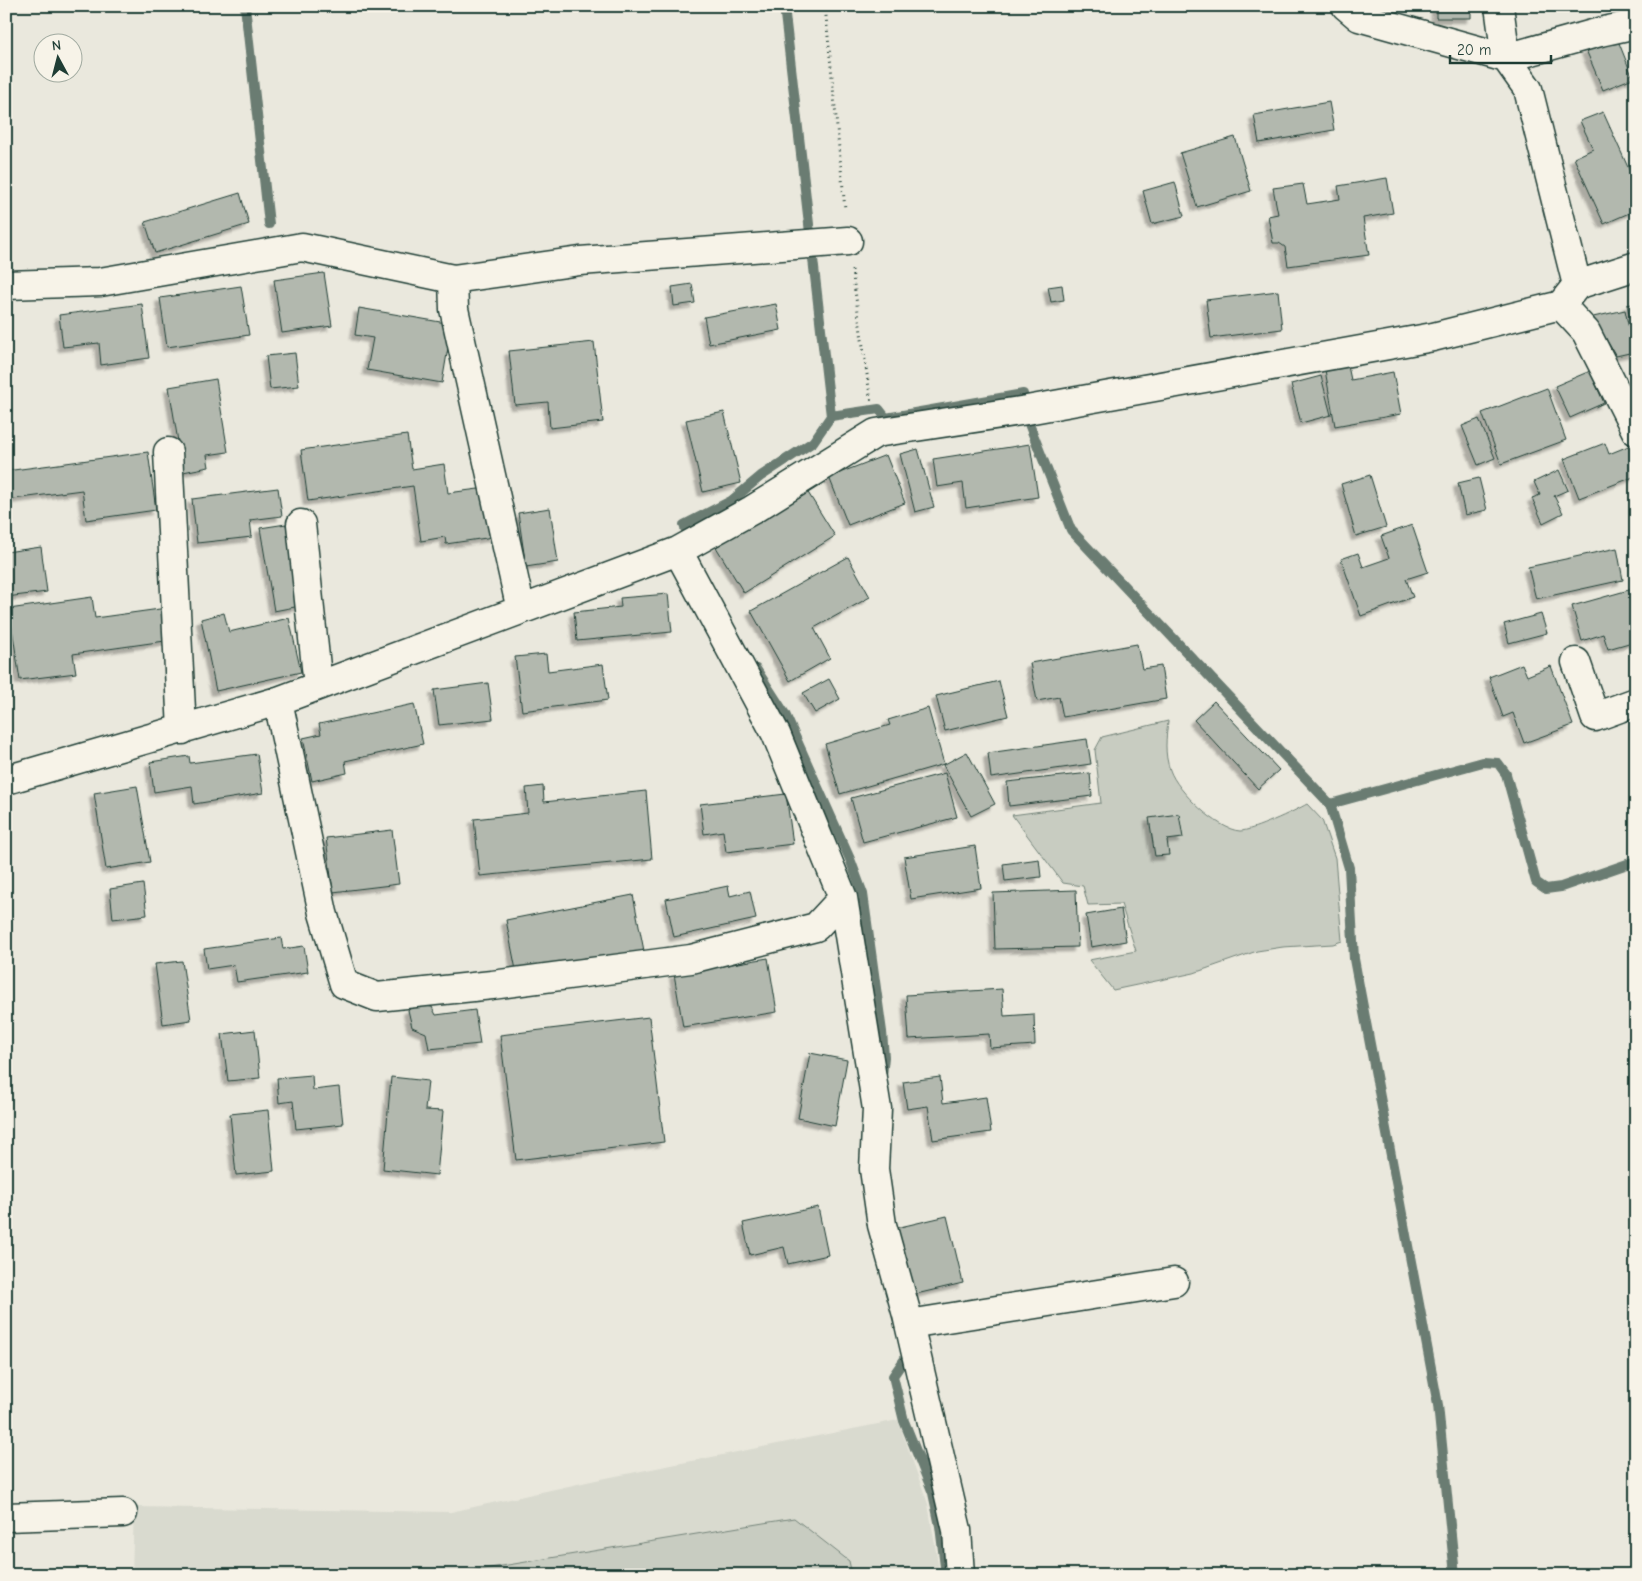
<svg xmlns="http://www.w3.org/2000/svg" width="1642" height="1581" font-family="'Comic Neue',sans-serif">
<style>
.built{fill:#d9dacf}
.green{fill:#c8ccc1;stroke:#74847a}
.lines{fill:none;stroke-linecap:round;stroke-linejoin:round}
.stream{stroke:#6a7c72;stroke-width:10}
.building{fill:#b2b8ae;stroke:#1f3d34;filter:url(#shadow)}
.minor-casing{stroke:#1f3d34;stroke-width:31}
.path{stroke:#1f3d34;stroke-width:3;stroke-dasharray:1 4;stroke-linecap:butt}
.minor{stroke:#f7f3e8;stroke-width:28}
</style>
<defs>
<filter id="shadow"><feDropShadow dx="-4.5" dy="4.5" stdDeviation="1" flood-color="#0004"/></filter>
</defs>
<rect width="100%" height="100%" fill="#eae8dd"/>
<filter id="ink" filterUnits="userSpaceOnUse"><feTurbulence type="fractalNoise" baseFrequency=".02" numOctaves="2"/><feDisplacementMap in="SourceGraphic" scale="10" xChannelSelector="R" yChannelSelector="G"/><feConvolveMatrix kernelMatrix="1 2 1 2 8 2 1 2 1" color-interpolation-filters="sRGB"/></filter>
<g filter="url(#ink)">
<path class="built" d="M898 1420 928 1504 940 1575H132L134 1507 451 1512 596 1480Z"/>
<path class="green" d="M1168 721C1166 738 1164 754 1170 770 1177 791 1218 830 1240 831 1252 831 1295 811 1307 804L1322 820 1335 858 1342 941 1333 944 1283 947 1257 951 1194 973 1113 990 1089 960 1136 951 1121 904 1088 905 1083 886 1063 883 1012 815 1101 803 1095 750 1102 737Z
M794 1518 849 1561 852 1575H447Z"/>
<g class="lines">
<path class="stream" d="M245 6 269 224
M784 6 831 416 879 409 886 418 1023 394 1029 424 1071 530 1330 804 1349 868 1354 959 1438 1405 1455 1575
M690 542 684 525 731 501 761 476 813 442 831 416
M756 669 785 714 850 859 863 894 882 1032 884 1057 882 1076
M1330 804 1483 762 1498 763 1506 774 1536 882 1546 889 1561 887 1636 861
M911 1350 893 1376 904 1421 933 1493 940 1526 946 1575"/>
</g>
<path class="building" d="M1436 6H1471V18H1436Z
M1617 38 1633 78 1603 90 1586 50Z
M1329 102 1334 130 1259 143 1254 115Z
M1603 112 1636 185V210L1604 224 1574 158 1593 149 1580 121Z
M1235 137 1251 191 1197 207 1180 153Z
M1387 178 1393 213 1363 218 1369 255 1288 266 1285 247 1279 243H1273L1268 216 1278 214 1273 188 1303 184 1307 204 1340 199 1338 186Z
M1175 182 1184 216 1152 224 1143 191Z
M240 193 249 224 155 253 145 222Z
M324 273 332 326 282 333 274 280Z
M692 284 695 303 674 306 672 287Z
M1062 285 1064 300 1051 302 1048 287Z
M241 286 249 335 167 347 160 298Z
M1278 291 1282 329 1211 338 1206 300Z
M1636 303V341L1627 305Z
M142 304 149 358 101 365 99 343 63 347 59 315Z
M776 304 781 330 709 344 704 317Z
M359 308 452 324 442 383 367 370 373 338 355 335Z
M1625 310 1634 352 1616 356 1593 317Z
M594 342 603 422 550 428 548 402 515 405 509 351Z
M295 353 299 386 270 389 266 356Z
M1348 366 1351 380 1393 372 1401 414 1335 426 1325 370Z
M1590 371 1604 403 1570 418 1555 386Z
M1321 376 1331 415 1301 423 1291 384Z
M216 379 228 452 207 455 209 467 183 472 169 387Z
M1547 388 1566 440 1501 464 1482 413Z
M724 412 741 483 703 492 686 420Z
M1479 419 1495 458 1478 465 1462 426Z
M407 435 412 469 444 464 448 493 486 488 493 537 446 544 445 537 421 541 413 486 308 501 301 450Z
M1605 443 1609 454 1631 445 1636 457V476L1579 498 1564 459Z
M1030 444 1038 497 966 508 963 483 937 487 933 459Z
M918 449 934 507 915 512 900 454Z
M148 452 156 510 86 520 82 490 6 500V471Z
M886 455 905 503 848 525 829 477Z
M1559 470 1568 490 1554 496 1563 513 1543 523 1532 498 1540 495 1534 482Z
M1370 475 1386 527 1356 536 1341 484Z
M1479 478 1487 510 1465 515 1458 483Z
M278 488 282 516 250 520 252 537 197 543 192 499Z
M807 491 835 536 744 593 716 547Z
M550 508 558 562 526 567 518 513Z
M286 524 300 606 274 611 260 528Z
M1412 525 1428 572 1406 579 1413 597 1361 616 1341 559 1358 553 1363 567 1389 558 1381 536Z
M41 547 47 592 6 597V552Z
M1617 548 1623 580 1536 599 1528 567Z
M848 557 870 597 814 628 830 658 790 681 751 611Z
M1636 588V641L1608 649 1603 634 1582 641 1572 606Z
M668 594 672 632 577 641 574 612 621 607 620 598Z
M92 597 95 618 167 608 172 640 73 654 76 673 20 680 9 609Z
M224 613 229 632 289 618 301 672 216 691 201 619Z
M1541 614 1547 633 1509 643 1504 624Z
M1137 644 1142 669 1161 666 1166 699 1063 717 1059 697 1037 701 1030 663Z
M546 654 548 671 603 664 608 700 522 711 515 657Z
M1522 664 1527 676 1551 666 1573 725 1524 743 1513 713 1503 717 1489 677Z
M829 679 840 699 815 713 803 693Z
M999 681 1008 716 945 731 936 696Z
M488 683 493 719 439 725 434 690Z
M1214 701 1279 770 1258 789 1194 720Z
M414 704 423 744 345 761 347 773 312 781 303 738 321 734 319 724Z
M928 708 944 764 840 794 825 744 890 725 888 720Z
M1087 739 1091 764 991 778 988 753Z
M967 752 995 804 971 816 943 765Z
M257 754 263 793 194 804 192 786 154 792 150 762 189 756 190 763Z
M945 773 957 817 863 842 851 798Z
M1090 773 1092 796 1009 806 1007 782Z
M137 786 150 862 106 869 94 793Z
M543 786 544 802 646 791 652 859 480 876 474 819 528 813 526 788Z
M786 794 793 844 726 852 723 831 704 834 700 804Z
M1179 814 1183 838 1167 840 1169 855 1155 856 1149 818Z
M392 830 399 884 333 892 326 838Z
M975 846 981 888 911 899 904 857Z
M1039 859 1041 877 1005 881 1003 864Z
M143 884 147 915 113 919 110 889Z
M728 886 730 896 750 891 756 919 674 937 666 899Z
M1076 890 1078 947 995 949 993 893Z
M633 895 645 956 518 980 506 920Z
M1121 909 1126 941 1091 947 1086 915Z
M281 938 283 949 304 946 308 972 237 982 234 965 207 969 204 949Z
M768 958 777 1012 683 1027 674 974Z
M182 961 191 1020 163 1024 155 964Z
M1002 989 1004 1016 1034 1014 1035 1045 990 1048 989 1034 909 1039 906 995Z
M417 1005 432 1007 436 1015 475 1010 480 1044 429 1049 426 1033 412 1027 408 1010Z
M649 1017 664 1142 516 1160 500 1035Z
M255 1030 260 1078 228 1081 222 1034Z
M810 1053 847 1060 835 1126 798 1118Z
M312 1075 313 1090 339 1087 343 1124 296 1129 293 1101 279 1103 277 1078Z
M391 1077 428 1081 425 1110 443 1111 437 1175 383 1169Z
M940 1077 943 1103 986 1097 991 1132 933 1140 928 1106 907 1109 903 1082Z
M268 1110 274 1171 236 1175 230 1114Z
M818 1207 828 1255 788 1264 784 1247 750 1255 743 1223Z
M947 1216 963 1283 912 1295 896 1228Z"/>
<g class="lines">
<defs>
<path id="minor" d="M1346 6 1359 17 1506 58 1499 6
M453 279 454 309 521 610
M6 285 100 282 302 247 453 279 580 261 848 241
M1577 285 1636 266
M1561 305 1577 285 1528 89 1506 58 1600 32 1636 24
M168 452 182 730
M301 524 318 686
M678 551 776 734 843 898 877 1109 874 1169 882 1225 907 1315 957 1530 960 1575
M1576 662 1595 717 1636 702
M278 701 323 913 344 984 377 997 492 985 691 959 816 927 843 898
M6 780 278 701 678 551 752 510 876 433 1027 410 1433 337 1561 305 1586 332 1636 431
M909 1324 1174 1282
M6 1517 123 1513"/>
</defs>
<use href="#minor" class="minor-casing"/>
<path class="path" d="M825 6 845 209
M852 270 871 402"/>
<use href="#minor" class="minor"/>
</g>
</g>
<rect width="1642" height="1581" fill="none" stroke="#f7f3e8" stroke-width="25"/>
<rect x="12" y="12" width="1617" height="1556" fill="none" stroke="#1f3d34" stroke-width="2" filter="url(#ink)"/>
<g transform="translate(58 58) rotate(353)"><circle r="24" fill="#f7f3e8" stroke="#a1aaa0"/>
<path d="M0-4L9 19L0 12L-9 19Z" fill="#1f3d34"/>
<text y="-8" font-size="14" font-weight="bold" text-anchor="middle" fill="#1f3d34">N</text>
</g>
<path d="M1450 55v8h101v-8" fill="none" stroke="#1f3d34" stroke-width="2.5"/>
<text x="1457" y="55" font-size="15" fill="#1f3d34" stroke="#f7f3e8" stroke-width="4" paint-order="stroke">20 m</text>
</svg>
